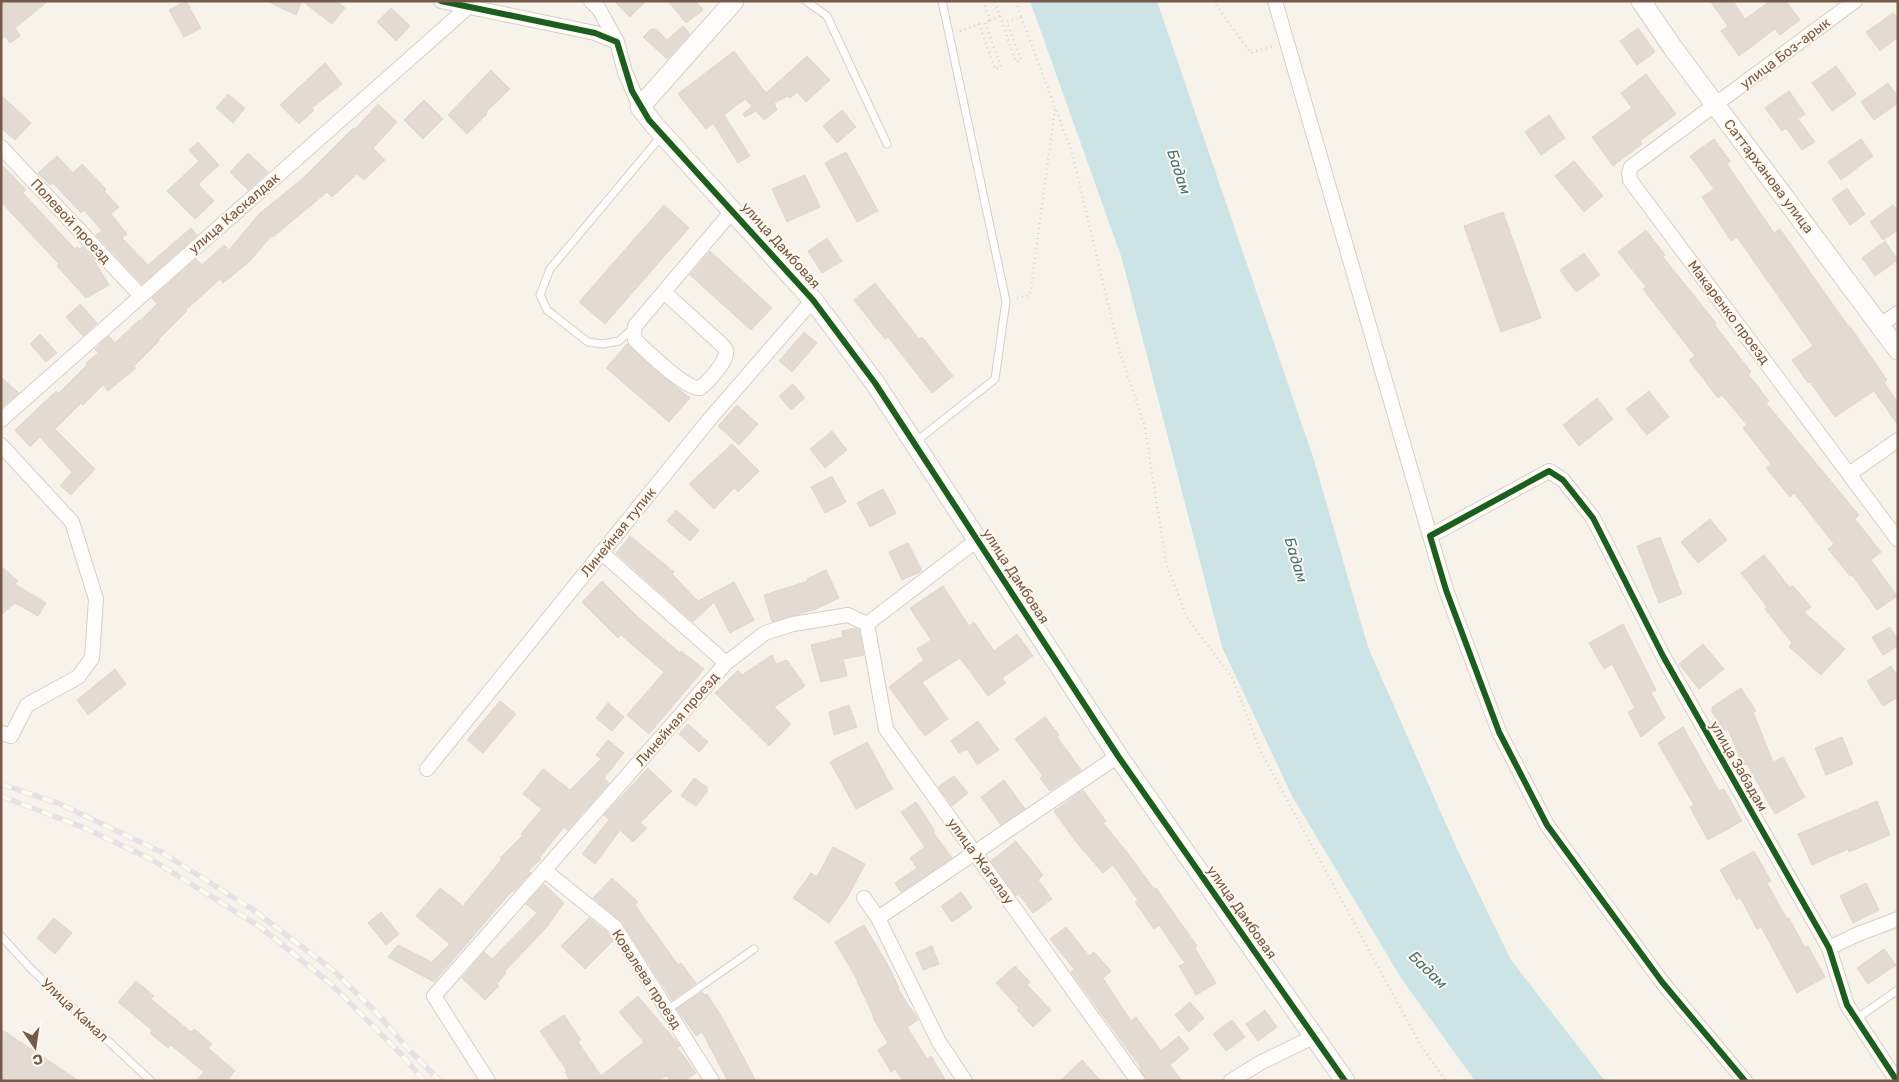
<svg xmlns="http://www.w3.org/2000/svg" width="1899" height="1082" font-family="Rubik,sans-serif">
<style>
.water{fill:#cde4e7}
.building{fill:#e3dbd2;stroke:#e0d6cd}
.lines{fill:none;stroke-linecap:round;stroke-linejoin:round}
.lane-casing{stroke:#d6cfc8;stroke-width:9}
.street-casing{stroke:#d6cfc8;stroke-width:16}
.secondary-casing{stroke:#d6cfc8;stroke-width:21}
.path{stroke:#dad2ce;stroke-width:2.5;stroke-dasharray:1 4;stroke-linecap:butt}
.lane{stroke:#fefdfc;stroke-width:7}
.street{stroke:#fefdfc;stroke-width:14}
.secondary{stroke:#fefdfc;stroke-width:19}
.rail-casing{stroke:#e5e2e5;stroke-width:5.5}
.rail{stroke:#fff8ec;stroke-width:4;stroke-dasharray:11;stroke-linecap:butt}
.cycleway-casing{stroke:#fff8ec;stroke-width:9}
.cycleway{stroke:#1b5e20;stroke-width:6}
.labels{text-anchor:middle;stroke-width:4;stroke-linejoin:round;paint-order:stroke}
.street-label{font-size:14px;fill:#755a4b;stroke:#fff8ec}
.water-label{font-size:15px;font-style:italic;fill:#437680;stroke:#fff8ec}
</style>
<rect width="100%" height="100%" fill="#f7f3eb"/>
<path class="water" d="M1030 1H1157L1314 460 1368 647 1457 849 1511 960 1605 1081H1475L1401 978 1292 796 1222 647 1122 259Z"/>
<path class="building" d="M1 1H48L15 28 20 36 10 43 5 36 1 39Z
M186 1 201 28 184 37 169 10Z
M267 1H337L345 8 332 24 302 1 296 15Z
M614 1H646L630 17Z
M668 1H696L703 10 686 23Z
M1710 1H1733L1745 19 1770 1H1786L1800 20 1780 35 1775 29 1739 56 1721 31 1728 26Z
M391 8 410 26 396 41 377 22Z
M1893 13 1898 20V37L1880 51 1866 32Z
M683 26 690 34 667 59 643 37 651 29H656L667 40Z
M1638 28 1655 52 1637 65 1620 41Z
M734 51 766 93 807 56 830 80 806 102 797 92 790 98 788 96 774 103 777 110 764 120 756 111 745 117 743 114 752 106 745 99 724 115 750 156 738 163 713 123 706 129 678 94Z
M325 63 342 84 312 108 314 110 299 124 280 105Z
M1836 66 1856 94 1832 111 1812 83Z
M491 70 510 89 486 112 487 114 467 134 448 115Z
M1646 74 1676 114 1640 141 1642 144 1613 166 1592 137 1632 108 1621 93Z
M1888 83 1898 97V103L1874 120 1861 102Z
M1789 91 1805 114 1798 119 1815 142 1802 150 1786 128 1782 131 1765 108Z
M228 94 245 108 233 123 216 108Z
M1 95 31 123 15 140 1 128Z
M424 100 443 119 423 139 404 120Z
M378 104 397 122 373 148 385 160 364 180 357 174 332 197 327 192 273 237 272 235 249 262 223 283 220 279 186 310 187 311 158 340 159 341 134 366 136 368 108 391 103 385 83 405 81 403 55 429 95 469 71 495 60 486 72 472 40 437 30 447 15 430 56 391 58 394 87 365 86 363 98 353 95 349 109 336 115 343 139 320 140 321 157 304 152 298 196 259 202 265 224 245 229 250 259 214 302 179 353 128 355 129Z
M842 110 856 127 837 143 823 126Z
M1549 115 1565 138 1541 155 1525 132Z
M1714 139 1730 161 1727 164 1774 233 1780 229 1848 326 1849 325 1887 380 1884 382 1898 403V425L1874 391 1835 417 1810 382 1808 383 1792 360 1813 346 1737 237 1731 241 1702 197 1714 189 1690 156Z
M1861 139 1873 156 1841 180 1828 162Z
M198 142 219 165 198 184 214 201 195 219 167 191 199 161 189 150Z
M846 152 878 211 857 222 825 163Z
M248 153 268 172 248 190 230 172Z
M57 156 73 173 82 164 106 189 104 191 119 207 111 214 127 234 122 238 148 265 191 228 197 235 142 284 96 235 102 231 84 210 81 213 53 183 50 185 38 173Z
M1574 161 1603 196 1584 212 1555 176Z
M1 164 26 190 23 193 75 249 77 247 79 249 83 247 92 257 109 285 86 298 57 266 59 264 1 202Z
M805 175 820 207 787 222 772 189Z
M1847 188 1865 214 1850 225 1832 199Z
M664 205 689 228 605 324 579 302Z
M1893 205 1898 211V230L1883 240 1870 222Z
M1503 212 1541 318 1501 332 1464 226Z
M1646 230 1665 255 1663 257 1716 323 1714 324 1751 372 1748 374 1769 401 1766 403 1859 515 1855 519 1881 552 1871 560 1897 596 1877 610 1852 575 1850 576 1828 549 1834 544 1794 493 1790 497 1766 468 1771 464 1743 428 1747 425 1722 395 1718 398 1689 360 1695 356 1643 289 1646 287 1618 252Z
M827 238 842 261 822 273 808 251Z
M1885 241 1898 260 1875 276 1862 258Z
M710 251 772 308 751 330 690 275Z
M1584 253 1600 275 1576 292 1560 270Z
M875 283 919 339 922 337 953 376 932 393 888 337 885 339 854 300Z
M80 304 97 323 83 336 66 317Z
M804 332 817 343 792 372 779 361Z
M40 334 57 353 46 362 30 344Z
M627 344 661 375 690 398 669 422 606 368Z
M1 377 19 393 1 408Z
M793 384 805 398 791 410 779 396Z
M1649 391 1669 417 1647 435 1626 409Z
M1597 398 1613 419 1579 446 1563 425Z
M737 405 758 424 739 445 718 426Z
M832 431 847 450 825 468 810 449Z
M732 444 759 471 738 492 734 488 714 509 689 484Z
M832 476 846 502 825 513 811 487Z
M883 489 896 513 870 527 857 503Z
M676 510 699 530 690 541 667 521Z
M1710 519 1727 540 1698 563 1681 542Z
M630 536 674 572 672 574 698 601 734 582 754 620 730 633 714 602 693 622 616 553Z
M1660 537 1682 594 1659 603 1637 546Z
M908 543 922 571 902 580 889 552Z
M1764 555 1790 588 1793 586 1811 607 1804 612 1845 649 1821 675 1789 647 1792 643 1765 609 1767 607 1741 573Z
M1 566 18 581 15 584 46 603 38 616 15 603 1 615Z
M826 570 839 598 816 609 772 622 764 595 808 581 807 579Z
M602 581 638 617 680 653 681 651 704 669 649 734 627 715 664 672 621 635 618 638 582 602Z
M943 586 969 626 974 622 994 651 1017 634 1033 656 1002 678 1006 683 988 696 960 658 922 682 948 719 925 736 889 687 924 660 917 649 931 640 910 608Z
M1623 624 1656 690 1651 693 1665 718 1641 737 1628 712 1635 708 1612 664 1604 669 1589 643Z
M1890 627 1898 641V646L1883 655 1872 637Z
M855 628 859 630 864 655 843 659 847 676 821 682 811 645 843 637 842 631Z
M1703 644 1724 669 1699 689 1679 664Z
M772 655 776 664 787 660 805 686 774 707 791 724 769 746 715 693 738 670 742 675Z
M1891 666 1898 677V697L1883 706 1867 681Z
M115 669 126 684 88 715 77 700Z
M1741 688 1756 711 1753 712 1773 762 1783 757 1805 797 1775 814 1747 764 1743 765 1728 729 1725 731 1712 712V707Z
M500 701 516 714 483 753 467 740Z
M608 703 624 717 612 731 596 718Z
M849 705 857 727 834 735 829 712Z
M1045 717 1059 735 1057 737 1081 770 1050 791 1040 778 1043 776 1015 739Z
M978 721 999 750 977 765 967 749 959 753 951 741Z
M688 724 708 742 699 752 679 734Z
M1683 727 1719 791 1724 789 1742 821 1708 840 1690 807 1694 805 1658 743Z
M1842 737 1853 764 1826 775 1815 748Z
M608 740 624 753 604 778 609 783 568 830 564 827 539 858 541 859 528 871 531 873 513 892 512 891 434 982 388 957 398 945 432 962 450 944 416 916 440 888 463 906 502 859 500 858 523 835 521 834 542 809 523 794 543 769 570 790 601 759 596 755Z
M867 742 893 789 856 809 830 762Z
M648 768 672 791 640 823 647 828 633 842 620 830 595 864 582 854 609 820 604 815Z
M954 776 968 793 952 806 938 787Z
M694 778 707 787V792L696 806 681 796Z
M1004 780 1025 809 1001 825 981 797Z
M1083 790 1106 821 1103 823 1130 856 1154 889 1156 888 1197 946 1195 948 1216 983 1196 995 1179 966 1185 963 1159 925 1154 929 1135 902 1138 900 1113 865 1103 873 1076 842 1054 811Z
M1877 801 1890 835 1849 852 1848 849 1812 865 1798 834Z
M916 802 935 831 933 832 952 858 901 892 895 883 917 868 910 858 925 847 901 812Z
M1016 841 1043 875 1038 880 1052 899 1033 913 1019 894 1016 896 991 861Z
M833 847 865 864 847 898 829 923 793 898 811 873 817 877Z
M1754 851 1771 881 1767 883 1787 919 1789 918 1805 948 1808 946 1825 977 1797 993 1761 927 1757 929 1740 897 1737 900 1720 870Z
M612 878 638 902 635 905 678 965 681 963 696 983 672 1000 622 922 593 898Z
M1866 883 1879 910 1853 923 1840 896Z
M544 884 564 903 548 925H549L505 971 506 973 497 984 499 986 485 1000 462 978 484 952 492 959 537 913 526 904Z
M961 892 972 908 952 922 941 906Z
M381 912 399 934 386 945 368 923Z
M54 918 72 933 55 954 37 938Z
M589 918 608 933 613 941 585 969 561 946Z
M864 925 889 967 899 988 898 989 918 1020 907 1027 927 1059 931 1056 946 1081H903L895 1069 891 1072 878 1050 888 1043 873 1018 874 1017 857 981H858L835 942Z
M1066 927 1089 956 1094 952 1111 971 1103 978 1131 1021 1136 1017 1161 1051 1179 1036 1189 1049 1170 1065 1182 1081H1148L1146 1079 1140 1069 1141 1068 1071 972 1074 969 1050 939Z
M932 946 939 964 923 970 916 953Z
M1884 949 1896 965 1868 984 1857 968Z
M1015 966 1030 982 1027 985 1051 1010 1033 1027 1017 1010 1019 1008 996 983Z
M136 981 154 996 151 999 191 1032 194 1029 212 1044 208 1048 235 1071 227 1081H196L204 1072 171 1045 168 1048 150 1033 152 1030 118 1002Z
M702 992 705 995 707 994 723 1019 756 1081H728L702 1032 696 1036 677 1009Z
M638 996 680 1046 677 1047 696 1073 684 1081H671L666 1076 654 1081H570L565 1072 567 1071 540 1031 564 1015 581 1040 578 1042 601 1076 644 1042 619 1012Z
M1190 1002 1204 1018 1189 1032 1175 1015Z
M1265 1010 1277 1027 1258 1041 1246 1024Z
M1232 1020 1245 1037 1226 1051 1213 1034Z
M1 1029 79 1081H1Z
M1082 1060 1101 1081H1060Z"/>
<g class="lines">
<defs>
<path id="lane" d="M806 1 827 16 887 144
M633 328 619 341 603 344 588 342 547 310 540 295 550 269 663 134
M914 443 995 379 1006 301 942 1
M1 936 31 969 151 1081
M667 1010 754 949
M1856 1019 1898 990"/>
<path id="street" d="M441 1 595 33 617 42 625 72 640 107
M591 1 599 9 617 42
M1275 1 1430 536
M1855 1 1631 167 1629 173 1630 180 1898 540
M1 147 141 296
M664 292 721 344C723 346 725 348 726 350 729 360 707 383 700 388 685 389 647 351 635 340L634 334 635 326 733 210
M1880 325 1898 313
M1 420 467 8
M1 445 72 522 96 599 92 658 78 677 27 705 11 736 1 733
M1849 474 1898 440
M601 552 726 663
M867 624 886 729 1138 1081
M427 769 708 421 813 300
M544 870 615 927 712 1081
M864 898 878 918 939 1042 965 1081
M878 918 1118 756
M1829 948 1858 934 1898 919
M488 1081 434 996 726 663 765 633 793 624 848 615 867 624 977 540
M1231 1081 1260 1063 1313 1037
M1745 1081 1662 982 1547 825 1499 732 1446 590 1430 536 1549 471 1563 480 1593 518 1663 656 1829 948 1847 1005 1897 1081"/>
<path id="secondary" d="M734 1 640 107 656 127 813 300 875 383 1118 756 1345 1081
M1641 1 1673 48 1898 350"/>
</defs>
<use href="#lane" class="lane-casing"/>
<use href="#street" class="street-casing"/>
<use href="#secondary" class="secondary-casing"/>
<path class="path" d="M983 1 990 20 1000 16 994 1
M1213 1 1251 53 1273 46
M1000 16 1016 62 1021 60 1007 22 1021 17 1016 1
M1021 17 1072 152 1118 346 1145 428 1166 564 1188 619 1232 677 1260 750 1421 1046 1446 1081
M960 31 979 24 995 69 1001 67 985 22 990 20
M1017 298 1030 295 1055 108"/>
<use href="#lane" class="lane"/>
<use href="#street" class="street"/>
<use href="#secondary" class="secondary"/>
<defs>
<path id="rail" d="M1 784 60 804 161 852 252 909 334 971 376 1012 412 1053 440 1081
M1 796 82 827 149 858 259 926 331 984 402 1055 424 1081"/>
</defs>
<use href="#rail" class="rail-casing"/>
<use href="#rail" class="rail"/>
<defs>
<path id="cycleway" d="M441 1 595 33 617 42 632 91 649 120 813 300 875 383 1118 756 1345 1081
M1745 1081 1662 982 1547 825 1499 732 1446 590 1430 536 1549 471 1563 480 1593 518 1663 656 1829 948 1847 1005 1897 1081"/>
</defs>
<use href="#cycleway" class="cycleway-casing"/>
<use href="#cycleway" class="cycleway"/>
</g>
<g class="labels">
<g class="street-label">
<text transform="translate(1785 53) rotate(-37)" y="5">улица Боз-арык</text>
<text transform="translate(1769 176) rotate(53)" y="5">Саттарханова улица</text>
<text transform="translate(234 213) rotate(-41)" y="5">улица Каскалдак</text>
<text transform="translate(71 221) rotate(47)" y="5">Полевой проезд</text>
<text transform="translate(781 245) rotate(48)" y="5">улица Дамбовая</text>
<text transform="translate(1729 312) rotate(53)" y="5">Макаренко проезд</text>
<text transform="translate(618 532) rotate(-51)" y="5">Линейная тупик</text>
<text transform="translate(1016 576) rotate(57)" y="5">улица Дамбовая</text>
<text transform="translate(677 719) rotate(-49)" y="5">Линейная проезд</text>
<text transform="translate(1739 766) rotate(60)" y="5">улица Забадам</text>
<text transform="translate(981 861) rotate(54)" y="5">улица Жагалау</text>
<text transform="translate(1242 912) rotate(55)" y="5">улица Дамбовая</text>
<text transform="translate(647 979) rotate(57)" y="5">Ковалева проезд</text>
<text transform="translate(75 1010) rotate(43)" y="5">Улица Камал</text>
</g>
<g class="water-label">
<text transform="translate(1179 172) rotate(72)" y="5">Бадам</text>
<text transform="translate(1296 560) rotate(73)" y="5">Бадам</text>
<text transform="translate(1428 970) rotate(44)" y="5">Бадам</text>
</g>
</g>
<rect width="1899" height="1082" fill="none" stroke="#755a4b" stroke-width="5"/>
<g transform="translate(35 1047) rotate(167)" stroke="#fff8ec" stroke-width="4" paint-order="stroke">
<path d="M0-4L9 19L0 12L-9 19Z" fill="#755a4b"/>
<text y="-8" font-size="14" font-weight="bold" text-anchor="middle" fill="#755a4b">С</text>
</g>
</svg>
